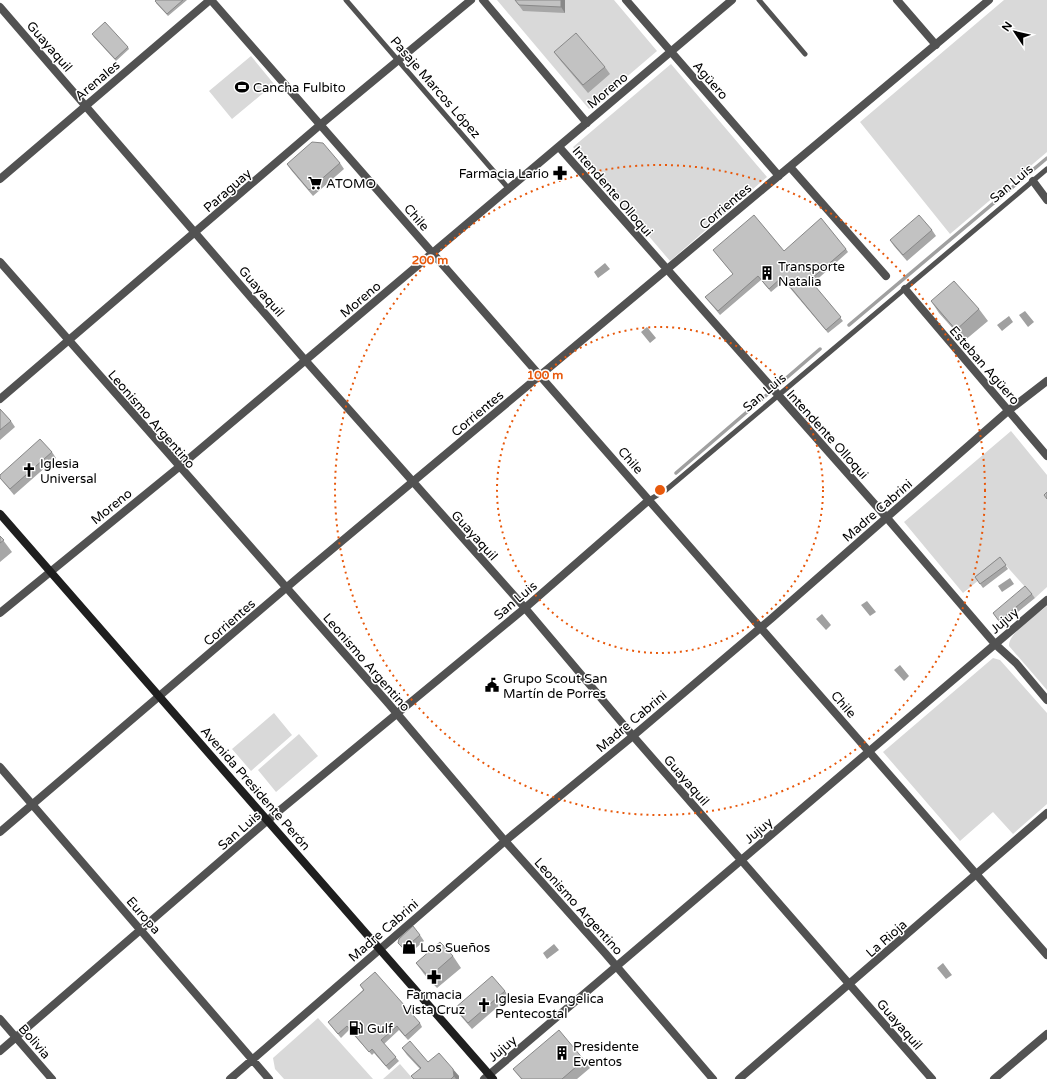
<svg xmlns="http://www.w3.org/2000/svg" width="1047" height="1079" font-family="'Varela Round',sans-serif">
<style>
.green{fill:#d9d9d9}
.water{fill:#a0a0a0}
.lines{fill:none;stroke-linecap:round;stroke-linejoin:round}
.stream{stroke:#a0a0a0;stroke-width:3.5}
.lane{stroke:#525252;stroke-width:5}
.street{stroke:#525252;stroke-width:8}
.secondary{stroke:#1f1f1f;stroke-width:8}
.wall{fill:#a7a7a7}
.shaded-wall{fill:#888}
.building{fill:#c2c2c2;stroke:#888}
.ring{fill:none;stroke:#e8590c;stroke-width:2;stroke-dasharray:2 4}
.labels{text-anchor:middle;stroke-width:3;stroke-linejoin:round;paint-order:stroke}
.street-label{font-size:13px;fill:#000;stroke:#fff}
.poi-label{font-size:13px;fill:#000;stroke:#fff;text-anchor:start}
.centre{fill:#e8590c;stroke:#fff;stroke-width:2}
.ring-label{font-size:12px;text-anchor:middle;font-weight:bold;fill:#e8590c;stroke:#fff;stroke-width:3;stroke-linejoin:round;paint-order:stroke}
</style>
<rect width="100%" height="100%" fill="#fff"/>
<path class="green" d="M497 0H614L657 51 589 109Z
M1004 0H1047V152L950 234 860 122Z
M251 56 274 84 232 119 209 91Z
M671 64 767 177 670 261 573 147Z
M1011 431 1047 475V587L1035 598 1002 561 963 593 904 522Z
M1047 606V690L1009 646C1008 633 1037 614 1047 606Z
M993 658 1000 660 1047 713V804L1013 834 993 812 960 841 883 752Z
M274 713 292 735 251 771 232 749Z
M299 734 318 756 276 792 258 770Z
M318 1018 373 1079H284L275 1069 273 1058Z
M400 1064 413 1079H383Z"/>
<path class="water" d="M605 263 610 269 598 278 594 272Z
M1025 311 1034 322 1028 327 1019 315Z
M1009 316 1013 322 1002 331 997 325Z
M647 327 656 338 650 343 641 332Z
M1010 578 1014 584 1002 592 998 586Z
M867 601 876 612 870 616 861 605Z
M822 614 831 625 826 630 816 619Z
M900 665 909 676 904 681 894 670Z
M554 944 559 950 547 959 543 953Z
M943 963 952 975 946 979 937 968Z"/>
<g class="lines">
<path class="stream" d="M849 325 1047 158
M676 473 820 349"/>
<path class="lane" d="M346 0 509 189
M759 0 805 54
M649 500 666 490 1047 169"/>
<path class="street" d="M211 0 1047 955
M483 0 587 123
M626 0 779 176
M897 0 936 45
M0 7 305 360 525 608 633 736 932 1079
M559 147 887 518 995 644 1016 663 1047 700
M790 167 886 276
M0 179 210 0
M1033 181 1047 200
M0 262 388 703 505 841 605 953 713 1079
M905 289 1047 456
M0 399 320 125 471 0
M0 613 179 467 732 0
M0 767 269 1079
M0 832 300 576 989 0
M0 1019 52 1079
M0 1051 268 820 525 608 649 500
M230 1079 505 841 633 736 772 618 1008 411 1047 381
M484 1079 1047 600
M739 1079 1047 813
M994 1079 1047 1034"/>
<path class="secondary" d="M0 514 493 1079"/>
</g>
<path class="wall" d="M156 0H187L168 16 156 3Z
M515 0H565V13L523 11Z
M93 36 128 47 129 49 116 61Z
M554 52 605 67 610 74 588 93 560 60Z
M340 163 344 169 313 196 291 170 287 164Z
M932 230 936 236 907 261 894 246 890 240Z
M846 249 848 252 812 284 843 321 828 333 784 281 771 292 761 280 720 315 705 297 733 274 713 250 784 251Z
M931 301 979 309 988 321 964 341 939 313Z
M0 409 11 421 15 427 0 440Z
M52 452 56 458 14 495 0 478Z
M0 536 12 552 0 562Z
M1000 557 1008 569 983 588 975 577Z
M1032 594 1035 598 1002 625 993 613Z
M420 935 424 941 408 955 398 943Z
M453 956 461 968 437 988 424 974 416 963Z
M360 985 420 1023 422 1027 408 1040 399 1030 384 1044 399 1061 389 1070 374 1053 372 1055 349 1030 341 1038 328 1022 363 990Z
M505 991 509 997 472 1029 459 1014 455 1008Z
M402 1048 428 1062 459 1076V1079H413L411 1076 420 1069 407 1055Z
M584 1060 590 1068 577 1079H521L513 1069Z"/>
<path class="shaded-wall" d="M561 0H565V13L561 7Z
M453 1069 459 1076V1079H456L454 1076Z"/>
<path class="building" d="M156 0H183L167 14 155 1Z
M515 0H561V7L519 5Z
M105 22 128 47 115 59 92 34Z
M576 33 605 67 583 85 554 52Z
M312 142 323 143 340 163 309 190 287 164Z
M754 215 784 251 821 218 846 249 810 280 841 317 826 330 782 277 769 289 758 276 718 311 705 297 733 274 713 250Z
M919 215 932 230 903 255 890 240Z
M954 281 979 309 956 330 931 301Z
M0 409 11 421 0 430Z
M40 439 52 452 10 489 0 478V475Z
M1047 492V499L1044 495Z
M0 536 4 540 0 543Z
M1000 557 1006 565 980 584 975 577Z
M1025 586 1032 594 999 621 993 613Z
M413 926 420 935 404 949 398 943 399 939Z
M440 942 453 956 429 977 416 963Z
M375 972 420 1023 405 1036 397 1026 381 1040 396 1057 386 1066 372 1049 369 1052 347 1026 338 1034 328 1022 364 990 360 985Z
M492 976 505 991 468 1023 455 1008Z
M559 1030 584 1060 562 1079H522L513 1069Z
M410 1041 428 1062 439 1053 453 1069 454 1076 451 1079H414L411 1076 421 1068 402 1048Z"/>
<g class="ring">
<circle cx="660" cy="490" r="163"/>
<circle cx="660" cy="490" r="325"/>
</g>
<defs>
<symbol id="stadium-bare" viewBox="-9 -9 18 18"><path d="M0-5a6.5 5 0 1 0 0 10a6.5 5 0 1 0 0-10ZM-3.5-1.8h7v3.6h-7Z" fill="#000" stroke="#fff" stroke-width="2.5" paint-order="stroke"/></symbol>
<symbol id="pharmacy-bare" viewBox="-9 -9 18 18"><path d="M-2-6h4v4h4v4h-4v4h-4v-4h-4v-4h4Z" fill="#000" stroke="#fff" stroke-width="2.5" paint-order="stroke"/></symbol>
<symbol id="supermarket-bare" viewBox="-9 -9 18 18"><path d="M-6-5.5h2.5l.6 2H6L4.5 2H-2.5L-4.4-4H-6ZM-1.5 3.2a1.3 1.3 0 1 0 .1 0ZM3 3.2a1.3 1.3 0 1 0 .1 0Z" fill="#000" stroke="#fff" stroke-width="2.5" paint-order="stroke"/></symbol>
<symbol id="building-bare" viewBox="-9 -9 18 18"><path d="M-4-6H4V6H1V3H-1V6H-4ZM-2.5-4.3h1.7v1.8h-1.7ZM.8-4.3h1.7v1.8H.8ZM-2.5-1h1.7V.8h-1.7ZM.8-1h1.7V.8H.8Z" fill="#000" stroke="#fff" stroke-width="2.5" paint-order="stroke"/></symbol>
<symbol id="church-bare" viewBox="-9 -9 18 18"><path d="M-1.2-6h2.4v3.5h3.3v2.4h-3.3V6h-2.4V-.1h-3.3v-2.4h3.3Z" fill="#000" stroke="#fff" stroke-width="2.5" paint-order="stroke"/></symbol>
<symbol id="civic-bare" viewBox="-9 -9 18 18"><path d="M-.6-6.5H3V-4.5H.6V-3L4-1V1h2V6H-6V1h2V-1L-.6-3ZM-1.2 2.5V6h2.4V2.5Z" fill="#000" stroke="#fff" stroke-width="2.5" paint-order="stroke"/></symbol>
<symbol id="shop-bare" viewBox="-9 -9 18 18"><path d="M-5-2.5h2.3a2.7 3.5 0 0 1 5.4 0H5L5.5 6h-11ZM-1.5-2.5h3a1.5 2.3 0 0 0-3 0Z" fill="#000" stroke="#fff" stroke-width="2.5" paint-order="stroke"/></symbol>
<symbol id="fuel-bare" viewBox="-9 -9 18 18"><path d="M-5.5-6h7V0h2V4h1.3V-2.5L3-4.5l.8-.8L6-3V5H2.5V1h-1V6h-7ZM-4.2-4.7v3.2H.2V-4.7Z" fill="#000" stroke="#fff" stroke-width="2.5" paint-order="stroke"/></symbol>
</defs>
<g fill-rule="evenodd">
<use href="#stadium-bare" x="232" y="77" width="20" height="20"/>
<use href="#pharmacy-bare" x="550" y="163" width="20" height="20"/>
<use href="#supermarket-bare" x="305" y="173" width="20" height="20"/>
<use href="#building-bare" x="757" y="263" width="20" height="20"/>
<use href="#church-bare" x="19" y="460" width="20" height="20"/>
<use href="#civic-bare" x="482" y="675" width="20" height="20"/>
<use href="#shop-bare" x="399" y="937" width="20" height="20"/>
<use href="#pharmacy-bare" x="424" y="967" width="20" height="20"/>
<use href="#church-bare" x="474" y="995" width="20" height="20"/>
<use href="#fuel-bare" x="346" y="1018" width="20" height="20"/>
<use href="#building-bare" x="552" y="1043" width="20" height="20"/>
</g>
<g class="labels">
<g class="street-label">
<text transform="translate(50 46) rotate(49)" y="5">Guayaquil</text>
<text transform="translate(97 80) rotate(-40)" y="5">Arenales</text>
<text transform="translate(711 80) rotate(49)" y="5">Agüero</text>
<text transform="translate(436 87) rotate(49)" y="5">Pasaje Marcos López</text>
<text transform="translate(607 90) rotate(-40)" y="5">Moreno</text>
<text transform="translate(1011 183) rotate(-40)" y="5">San Luis</text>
<text transform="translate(227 190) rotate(-41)" y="5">Paraguay</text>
<text transform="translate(613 191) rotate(49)" y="5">Intendente Olloqui</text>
<text transform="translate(725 206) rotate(-40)" y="5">Corrientes</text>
<text transform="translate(417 217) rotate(49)" y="5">Chile</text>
<text transform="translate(262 291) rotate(49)" y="5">Guayaquil</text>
<text transform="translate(360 299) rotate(-40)" y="5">Moreno</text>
<text transform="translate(985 365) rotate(49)" y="5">Esteban Agüero</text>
<text transform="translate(764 392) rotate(-40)" y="5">San Luis</text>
<text transform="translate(477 413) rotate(-40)" y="5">Corrientes</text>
<text transform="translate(152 419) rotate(49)" y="5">Leonismo Argentino</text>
<text transform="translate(828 434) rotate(48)" y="5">Intendente Olloqui</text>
<text transform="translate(631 460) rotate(49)" y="5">Chile</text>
<text transform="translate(111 506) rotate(-39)" y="5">Moreno</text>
<text transform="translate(877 510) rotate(-41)" y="5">Madre Cabrini</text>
<text transform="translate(475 535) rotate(48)" y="5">Guayaquil</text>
<text transform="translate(515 600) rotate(-40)" y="5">San Luis</text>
<text transform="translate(1004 620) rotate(-40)" y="5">Jujuy</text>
<text transform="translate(229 622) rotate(-41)" y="5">Corrientes</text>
<text transform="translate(367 662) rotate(49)" y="5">Leonismo Argentino</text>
<text transform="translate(844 704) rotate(49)" y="5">Chile</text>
<text transform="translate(631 721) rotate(-40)" y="5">Madre Cabrini</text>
<text transform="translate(687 780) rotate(49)" y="5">Guayaquil</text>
<text transform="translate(256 788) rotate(49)" y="5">Avenida Presidente Perón</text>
<text transform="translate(239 830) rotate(-41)" y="5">San Luis</text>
<text transform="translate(758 830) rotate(-40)" y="5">Jujuy</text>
<text transform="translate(579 906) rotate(48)" y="5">Leonismo Argentino</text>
<text transform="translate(144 915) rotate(49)" y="5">Europa</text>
<text transform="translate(383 930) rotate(-41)" y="5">Madre Cabrini</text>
<text transform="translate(886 938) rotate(-41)" y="5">La Rioja</text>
<text transform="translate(900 1024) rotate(49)" y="5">Guayaquil</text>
<text transform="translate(35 1041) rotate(49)" y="5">Bolivia</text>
<text transform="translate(502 1048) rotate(-40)" y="5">Jujuy</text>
</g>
<g class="poi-label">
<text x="253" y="92">Cancha Fulbito</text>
<text x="549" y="178" text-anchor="end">Farmacia Lario</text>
<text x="326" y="188">ATOMO</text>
<text x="778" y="271">Transporte<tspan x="778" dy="15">Natalia</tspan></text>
<text x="40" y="468">Iglesia<tspan x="40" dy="15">Universal</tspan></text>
<text x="503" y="683">Grupo Scout San<tspan x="503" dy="15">Martín de Porres</tspan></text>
<text x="420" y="952">Los Sueños</text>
<text x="434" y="999" text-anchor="middle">Farmacia<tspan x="434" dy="15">Vista Cruz</tspan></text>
<text x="495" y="1003">Iglesia Evangelica<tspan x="495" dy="15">Pentecostal</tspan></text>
<text x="367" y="1033">Gulf</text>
<text x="573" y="1051">Presidente<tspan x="573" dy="15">Eventos</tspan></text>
</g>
</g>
<circle cx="660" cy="490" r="6" class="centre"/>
<g class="ring-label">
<text x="430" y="264">200 m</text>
<text x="545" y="379">100 m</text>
</g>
<g transform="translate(1015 32) rotate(305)" stroke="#ffffff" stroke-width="3" paint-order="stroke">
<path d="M0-3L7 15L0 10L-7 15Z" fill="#000000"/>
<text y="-6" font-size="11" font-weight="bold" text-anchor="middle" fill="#000000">N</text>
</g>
</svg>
